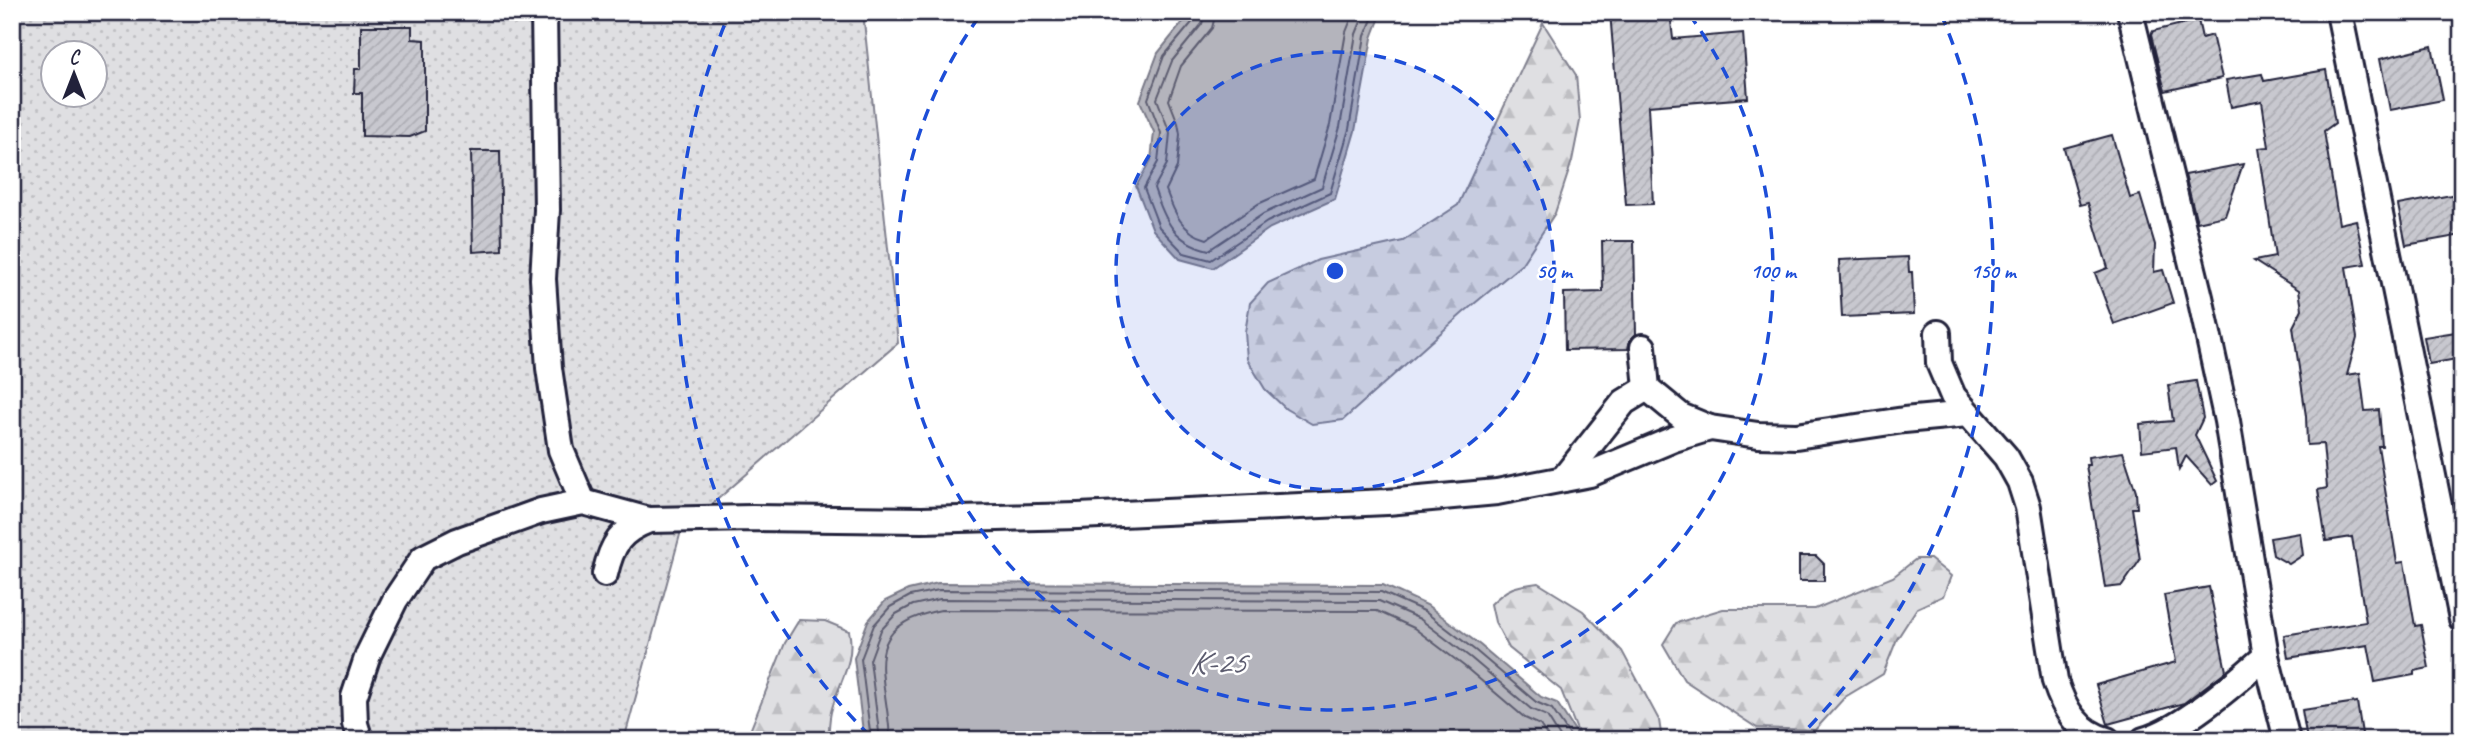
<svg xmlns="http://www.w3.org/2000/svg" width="2474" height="752" viewBox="0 0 2474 752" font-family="Caveat,sans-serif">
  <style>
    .grass { fill: url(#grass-dots); stroke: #80808e; stroke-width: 2; fill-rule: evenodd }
    .forest { fill: url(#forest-firs); stroke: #80808e; stroke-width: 2 }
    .water { fill: #b4b4bc; stroke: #7a7a88; stroke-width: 2 }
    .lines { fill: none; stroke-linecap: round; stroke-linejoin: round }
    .shore { stroke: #5c5c6f; stroke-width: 2 }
    .building { fill: url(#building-hatch); stroke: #22223b; stroke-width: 2 }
    .minor-casing { stroke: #22223b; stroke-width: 30 }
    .minor { stroke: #fff; stroke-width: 24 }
    .ring { fill: none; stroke: #1d4ed8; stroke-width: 3.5; stroke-dasharray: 12 9 }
    .labels { text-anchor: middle; stroke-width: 5; stroke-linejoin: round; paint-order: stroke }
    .water-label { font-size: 32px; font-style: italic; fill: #5c5c6f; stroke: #fff }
    .centre { fill: #1d4ed8; stroke: #fff; stroke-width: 3.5 }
    .ring-label { font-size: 21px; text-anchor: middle; font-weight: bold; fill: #1d4ed8; stroke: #fff; stroke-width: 5; stroke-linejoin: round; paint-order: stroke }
  </style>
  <defs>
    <pattern id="grass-dots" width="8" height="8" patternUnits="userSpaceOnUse" patternTransform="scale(1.75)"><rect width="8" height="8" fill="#dfdfe2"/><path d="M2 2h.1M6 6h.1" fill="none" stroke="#bfbfc3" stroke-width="1.8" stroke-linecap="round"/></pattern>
    <pattern id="forest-firs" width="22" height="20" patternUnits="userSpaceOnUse" patternTransform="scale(1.75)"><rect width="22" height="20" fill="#dfdfe2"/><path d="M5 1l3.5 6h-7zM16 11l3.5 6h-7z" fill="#bfbfc3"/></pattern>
    <pattern id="building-hatch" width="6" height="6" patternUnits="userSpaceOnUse" patternTransform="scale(1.75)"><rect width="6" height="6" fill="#c8c8cf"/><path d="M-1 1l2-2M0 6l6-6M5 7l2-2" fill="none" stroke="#acacb3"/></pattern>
  </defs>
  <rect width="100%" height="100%" fill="#fff"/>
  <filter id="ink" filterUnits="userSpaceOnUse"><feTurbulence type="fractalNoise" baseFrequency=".0143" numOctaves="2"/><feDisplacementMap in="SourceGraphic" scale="14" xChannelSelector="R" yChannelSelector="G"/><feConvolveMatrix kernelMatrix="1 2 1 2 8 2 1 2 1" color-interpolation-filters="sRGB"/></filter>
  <g filter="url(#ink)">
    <path class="grass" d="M12 12H863L898 343 681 531 624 740H12ZM52 52H94V94H52Z"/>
    <g class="forest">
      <polygon points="1543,23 1576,75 1580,121 1572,161 1555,213 1521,265 1463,313 1343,420 1312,424 1286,409 1265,389 1247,359 1245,332 1250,303 1268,283 1318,260 1403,241 1458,205"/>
      <polygon points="1916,559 1930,559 1951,576 1943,596 1917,608 1897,639 1883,674 1845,697 1815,730 1757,728 1684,680 1663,644 1676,623 1723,609 1815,609 1893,577"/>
      <path d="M1538 583 1583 611 1622 651 1659 720 1662 740H1581L1561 690 1509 648 1495 622 1491 604C1508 587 1515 586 1538 583Z"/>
      <path d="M799 620 825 621 849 631C856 662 838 683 831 712 829 720 829 731 828 740H752L750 731 785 643Z"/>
    </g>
    <g class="water">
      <polygon points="1191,12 1382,12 1372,38 1355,131 1335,199 1270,228 1213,268 1180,259 1153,230 1136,186 1151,160 1154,132 1140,101 1158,53"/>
      <polygon points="938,583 1383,585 1427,605 1480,645 1541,697 1557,703 1581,740 864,740 854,658 868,621 885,601 908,590"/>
    </g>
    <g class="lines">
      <g class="shore">
        <polyline points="1196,12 1195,19 1164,56 1148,99 1161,133 1158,162 1144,188 1159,227 1184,253 1211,260 1267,222 1330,193 1349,129 1365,36 1375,12"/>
        <path d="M1205 12 1202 24 1172 61 1157 99 1170 133 1167 164 1154 188C1165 221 1174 242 1209 250L1263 214 1322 187 1340 127 1356 34 1365 12"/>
        <path d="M1216 12 1212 28 1181 66 1169 100 1178 123 1180 134 1177 167 1166 190C1174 212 1182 233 1207 239L1258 204 1314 179 1330 125 1346 32 1354 12"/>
        <polyline points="871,740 861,659 874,625 890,607 910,596 939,590 1381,592 1424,611 1476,651 1536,702 1552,709 1573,740"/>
        <polyline points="880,740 870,660 881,630 896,614 913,605 940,599 1379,601 1420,619 1471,658 1531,709 1547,716 1562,740"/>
        <path d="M890 740C888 678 855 626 941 610L1377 611 1414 628 1464 666 1525 718 1540 725 1550 740"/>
      </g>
    </g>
    <g class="building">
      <polygon points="1610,12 1670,12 1673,39 1743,33 1748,98 1648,106 1653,204 1626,205"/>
      <polygon points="2198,20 2202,38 2212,35 2222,78 2165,91 2151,35 2153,31"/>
      <polygon points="361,26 412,26 412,39 425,40 425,131 410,137 362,136 362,93 354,93 355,69 361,69"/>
      <polygon points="2432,46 2443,100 2390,110 2380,59"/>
      <polygon points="2326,70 2335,123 2324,131 2339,224 2356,220 2365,264 2346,267 2357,338 2347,375 2360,373 2365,411 2379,410 2382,446 2378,446 2397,563 2404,562 2415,626 2421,625 2429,668 2414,671 2414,675 2375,682 2368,645 2288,658 2284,635 2366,622 2352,537 2326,541 2318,490 2327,488 2323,444 2307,445 2306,416 2293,327 2302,309 2299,290 2254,261 2275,257 2259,148 2269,147 2262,101 2231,107 2226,80 2262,74 2264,81"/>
      <polygon points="2112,135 2130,198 2140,195 2155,245 2154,272 2163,270 2173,303 2114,324 2095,273 2108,268 2088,203 2080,205 2064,148"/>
      <polygon points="471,151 500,151 502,250 473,252"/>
      <polygon points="2243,164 2225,216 2197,222 2185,175"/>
      <polygon points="2462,193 2462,235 2406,245 2398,205"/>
      <polygon points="1602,241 1634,241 1636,334 1630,340 1628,349 1565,350 1564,293 1603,292"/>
      <polygon points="1908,257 1909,272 1912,272 1914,314 1842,317 1839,260"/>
      <polygon points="2462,331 2462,358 2429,364 2424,337"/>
      <polygon points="2196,381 2203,418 2195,435 2217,481 2212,485 2186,456 2179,470 2176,447 2142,451 2140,424 2173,421 2168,385"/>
      <polygon points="2123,452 2136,492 2137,508 2132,508 2140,560 2122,586 2105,588 2086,465 2089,465 2088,457"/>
      <polygon points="2300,533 2303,555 2289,564 2273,555 2270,538"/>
      <polygon points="1799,556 1816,556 1824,564 1824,581 1799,581"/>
      <polygon points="2209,587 2226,671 2184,703 2108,724 2096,685 2176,662 2164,595"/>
      <polygon points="2357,702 2363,740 2307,740 2302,710"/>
    </g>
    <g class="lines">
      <defs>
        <g id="minor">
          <polyline points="544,12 547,210 543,279 549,368 561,450 583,502"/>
          <polyline points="2130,12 2200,297 2227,421 2266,656 2287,740"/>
          <polyline points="2339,12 2462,619"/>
          <path d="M1938 333 1939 363 1953 396 2006 457 2020 482 2028 507 2055 681C2064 709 2077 732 2107 740"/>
          <polyline points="1643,347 1647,388 1681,416 1710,428 1758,435 1796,436 1904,420 1968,414"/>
          <polyline points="1563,479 1624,402 1647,388"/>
          <path d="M605 574C612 544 620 531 649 520"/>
          <polyline points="360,740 355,724 354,697 368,655 395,600 423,558 457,541 541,511 583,502 649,520 752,518 922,520 1078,516 1387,502 1497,492 1590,474 1674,439 1710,428"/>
          <path d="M2144 740C2183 729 2235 683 2266 656"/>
        </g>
      </defs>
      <use href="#minor" class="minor-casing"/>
      <use href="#minor" class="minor"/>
    </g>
  </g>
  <circle cx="1335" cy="271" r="219" fill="#1d4ed8" fill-opacity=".12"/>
  <g class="ring">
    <circle cx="1335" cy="271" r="219"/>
    <path d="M1689 14A438 438 0 1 1 981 14"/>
    <path d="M870 736A658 658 0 0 1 729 14M1941 14A658 658 0 0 1 1800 736"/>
  </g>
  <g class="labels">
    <g class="water-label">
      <text x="1217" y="673">К-25</text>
    </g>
  </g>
  <circle cx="1335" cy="271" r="10" class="centre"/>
  <g class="ring-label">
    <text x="1554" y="278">50 m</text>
    <text x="1773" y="278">100 m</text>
    <text x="1993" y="278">150 m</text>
  </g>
  <rect width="2474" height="752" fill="none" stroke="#fff" stroke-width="42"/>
  <rect x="21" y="21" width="2432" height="710" fill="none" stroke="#22223b" stroke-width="2.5" filter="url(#ink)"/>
  <g transform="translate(74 74)"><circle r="33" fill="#ffffff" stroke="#a7a7b1" stroke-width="2"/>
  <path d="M0-5L12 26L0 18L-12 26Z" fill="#22223b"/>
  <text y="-10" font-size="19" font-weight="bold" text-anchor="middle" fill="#22223b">С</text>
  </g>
</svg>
